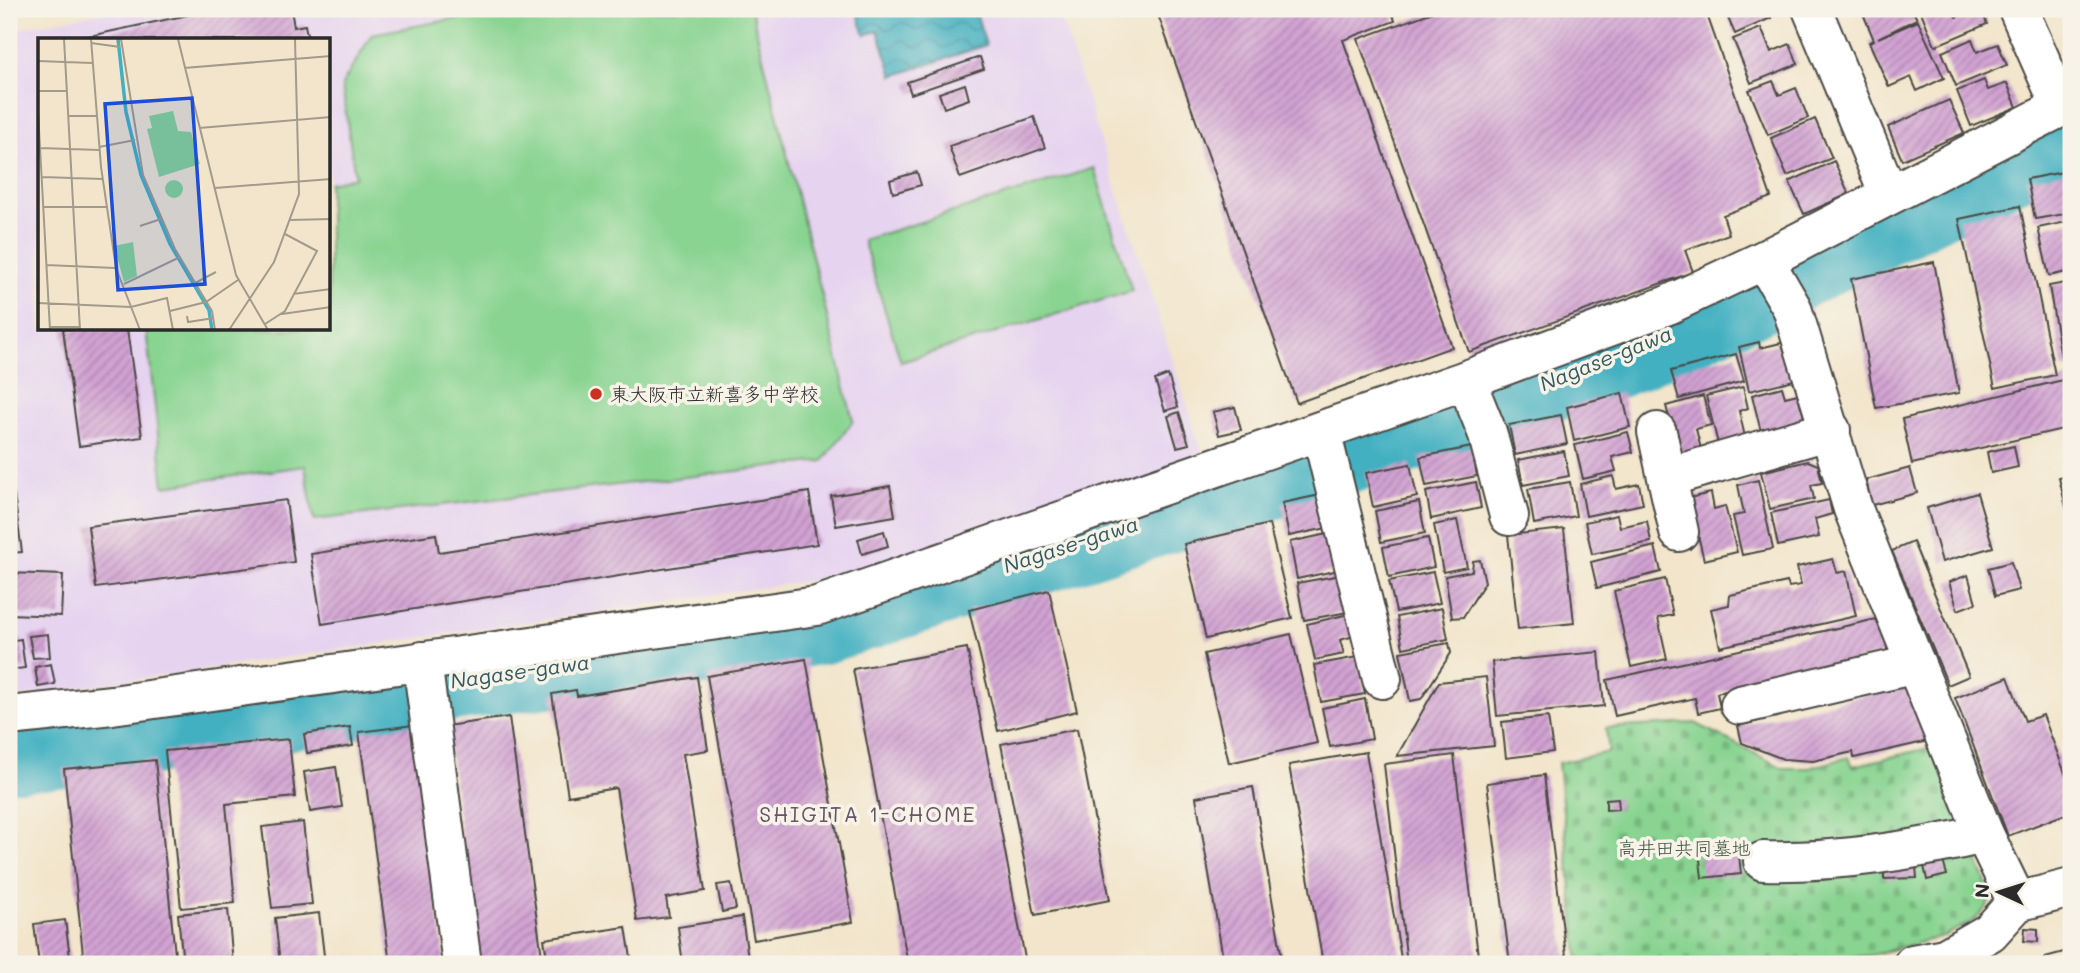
<svg xmlns="http://www.w3.org/2000/svg" width="2080" height="973" viewBox="0 0 2080 973" font-family="Mali,'Klee One',sans-serif">
  <style>
    .built { fill: #e6d3f0; fill-rule: evenodd }
    .cemetery { fill: url(#cemetery-stones); stroke: #5a805e; stroke-width: 2 }
    .pitch { fill: #89d491; stroke: #5a805e; stroke-width: 2 }
    .water { fill: url(#water-waves); stroke: #376e76; stroke-width: 2 }
    .lines { fill: none; stroke-linecap: round; stroke-linejoin: round }
    .river { stroke: #43b0c1; stroke-width: 79 }
    .building { fill: url(#building-hatch) }
    .minor-casing { stroke: #494743; stroke-width: 42 }
    .minor { stroke: #fff; stroke-width: 38 }
    .poi-dot { fill: #c8321e; stroke: #f7f3e8; stroke-width: 2.5 }
    .labels { text-anchor: middle; stroke-width: 7; stroke-linejoin: round; paint-order: stroke }
    .poi-label { font-size: 19px; fill: #2b2b2b; stroke: #f7f3e8; text-anchor: start }
    .park-label { font-size: 19px; fill: #425544; stroke: #f7f3e8 }
    .water-label { font-size: 21px; font-style: italic; fill: #335a60; stroke: #f7f3e8 }
    .neighbourhood-label { font-size: 21px; letter-spacing: 2px; fill: #655566; stroke: #f7f3e8 }
    .inset-river { fill: none; stroke: #43b0c1; stroke-width: 3.5 }
    .inset-road { fill: none; stroke: #a29b8b; stroke-width: 2 }
    .view { fill: #1d4ed8; fill-opacity: 0.15; stroke: #1d4ed8; stroke-width: 3.5 }
    .inset-edge { fill: none; stroke: #2b2b2b; stroke-width: 3.5 }
  </style>
  <defs>
    <pattern id="cemetery-stones" width="16" height="16" patternUnits="userSpaceOnUse" patternTransform="scale(1.75)"><rect width="16" height="16" fill="#89d491"/><path d="M2 7V4a2 2 0 0 1 4 0v3zM10 15v-3a2 2 0 0 1 4 0v3z" fill="#76b67d"/></pattern>
    <pattern id="water-waves" width="16" height="10" patternUnits="userSpaceOnUse" patternTransform="scale(1.75)"><rect width="16" height="10" fill="#43b0c1"/><path d="M0 5q4-4 8 0t8 0" fill="none" stroke="#388f9d"/></pattern>
    <pattern id="building-hatch" width="6" height="6" patternUnits="userSpaceOnUse" patternTransform="scale(1.75)"><rect width="6" height="6" fill="#d2a2d3"/><path d="M-1 1l2-2M0 6l6-6M5 7l2-2" fill="none" stroke="#ab84ab"/></pattern>
  </defs>
  <rect width="100%" height="100%" fill="#f7f3e8"/>
  <filter id="ink" filterUnits="userSpaceOnUse"><feTurbulence type="fractalNoise" baseFrequency=".0143" numOctaves="2"/><feDisplacementMap in="SourceGraphic" scale="14" xChannelSelector="R" yChannelSelector="G"/><feConvolveMatrix kernelMatrix="1 2 1 2 8 2 1 2 1" color-interpolation-filters="sRGB"/></filter>
  <filter id="wash" filterUnits="userSpaceOnUse"><feTurbulence type="fractalNoise" baseFrequency=".00686" numOctaves="4" result="noise"/><feDisplacementMap in="SourceGraphic" scale="28" xChannelSelector="R" yChannelSelector="G"/><feGaussianBlur stdDeviation="1.57" result="paint"/><feColorMatrix in="noise" values="0 0 0 0 0 0 0 0 0 0 0 0 0 0 0 0 0 1.4 0 .05"/><feComposite in="paint" operator="in"/></filter>
  <g filter="url(#wash)">
    <rect width="100%" height="100%" fill="#f2e5cb"/>
    <path class="built" d="M122 9H1058L1205 460 835 577 9 698V30ZM40 40H329V329H40Z"/>
    <polygon class="cemetery" points="1695,723 1783,768 1810,768 1849,757 1853,766 1933,747 1991,896 1987,907 1975,920 1944,936 1872,955 1790,964 1579,964 1558,763 1609,752 1606,728"/>
    <g class="pitch">
      <polygon points="508,9 751,9 853,421 823,461 314,520 305,466 164,486 146,329 329,329 329,183 355,177 342,85 372,34"/>
      <polygon points="1094,168 1132,291 901,362 863,240"/>
    </g>
    <polygon class="water" points="856,9 975,9 986,45 893,76 878,31 865,35"/>
    <g class="lines">
      <polyline class="river" points="9,752 101,745 443,683 706,646 821,625 1310,468 1611,361 1749,299 1795,272 2071,133"/>
    </g>
    <g id="blocks">
      <g class="building">
        <polygon points="216,9 267,9 267,11 291,9 294,27 305,25 308,40 71,40"/>
        <polygon points="1156,9 1391,9 1395,21 1343,40 1452,347 1297,403"/>
        <polygon points="1441,9 1705,9 1771,197 1723,215 1729,234 1685,250 1693,272 1469,352 1358,39"/>
        <polygon points="1724,9 1767,9 1771,18 1735,34"/>
        <polygon points="1868,9 1912,9 1917,19 1878,38 1918,21 1944,78 1917,91 1911,77 1889,87 1869,42 1874,40 1862,11"/>
        <polygon points="1928,9 1952,9 1956,17 1981,9 1987,24 1935,46 1921,12"/>
        <polygon points="1761,28 1771,52 1790,44 1798,64 1751,83 1733,39"/>
        <polygon points="1972,39 1977,52 1998,44 2007,65 1956,86 1942,52"/>
        <polygon points="980,57 984,69 911,94 907,82"/>
        <polygon points="1984,80 1988,90 2007,83 2017,107 1971,126 1957,91"/>
        <polygon points="1773,81 1779,95 1796,88 1808,118 1768,135 1749,90"/>
        <polygon points="965,84 969,99 944,108 939,93"/>
        <polygon points="1949,100 1964,133 1902,160 1888,127"/>
        <polygon points="1034,117 1045,148 960,178 949,146"/>
        <polygon points="1815,119 1832,158 1787,176 1771,138"/>
        <polygon points="1834,161 1849,194 1804,214 1789,182"/>
        <polygon points="2068,171 2071,188 2071,213 2035,219 2027,179"/>
        <polygon points="917,172 921,185 893,193 890,180"/>
        <polygon points="2020,206 2055,375 1995,388 1959,219"/>
        <polygon points="2071,221 2071,271 2049,276 2038,228"/>
        <polygon points="1934,262 1959,393 1876,408 1851,279"/>
        <polygon points="2071,282 2071,367 2063,369 2049,286"/>
        <polygon points="63,329 127,329 142,437 79,446"/>
        <polygon points="1759,342 1760,348 1785,342 1794,380 1749,391 1739,347"/>
        <polygon points="1736,354 1744,381 1679,399 1671,371"/>
        <polygon points="1168,375 1178,407 1165,411 1155,380"/>
        <polygon points="2071,378 2071,427 1912,464 1902,419"/>
        <polygon points="1743,387 1748,408 1739,411 1745,437 1718,444 1706,396"/>
        <polygon points="1782,387 1785,397 1798,394 1806,425 1762,436 1752,395"/>
        <polygon points="1622,393 1630,427 1574,441 1567,407"/>
        <polygon points="1703,396 1711,425 1696,429 1701,449 1679,455 1666,406"/>
        <polygon points="1235,407 1241,430 1219,435 1213,412"/>
        <polygon points="1179,412 1189,444 1177,447 1168,416"/>
        <polygon points="1561,415 1567,444 1515,455 1509,425"/>
        <polygon points="1628,432 1633,452 1612,457 1616,471 1583,479 1575,445"/>
        <polygon points="2014,446 2018,467 1991,473 1987,452"/>
        <polygon points="1472,447 1477,476 1426,486 1420,457"/>
        <polygon points="1564,451 1569,476 1523,485 1518,460"/>
        <polygon points="9,458 22,552 9,553"/>
        <polygon points="1808,461 1818,465 1822,483 1811,485 1814,499 1770,509 1761,472"/>
        <polygon points="1410,464 1417,497 1373,507 1366,473"/>
        <polygon points="1910,468 1917,493 1872,505 1866,480"/>
        <polygon points="2071,475 2071,524 2070,524 2059,478"/>
        <polygon points="1613,476 1616,489 1639,484 1643,504 1586,516 1580,484"/>
        <polygon points="1758,480 1773,549 1742,555 1733,516 1744,514 1738,485"/>
        <polygon points="1476,482 1481,508 1431,519 1426,492"/>
        <polygon points="1570,482 1576,516 1534,524 1528,489"/>
        <polygon points="890,486 895,516 836,526 831,496"/>
        <polygon points="809,492 817,544 322,624 311,554 436,534 439,552"/>
        <polygon points="1711,493 1714,509 1725,506 1737,552 1704,560 1689,498"/>
        <polygon points="1977,493 1993,547 1942,562 1927,508"/>
        <polygon points="1325,494 1332,527 1289,536 1282,503"/>
        <polygon points="286,500 294,562 96,588 88,526"/>
        <polygon points="1829,500 1832,514 1815,519 1819,537 1778,546 1771,513"/>
        <polygon points="1419,502 1425,533 1381,542 1375,511"/>
        <polygon points="1617,515 1620,527 1647,521 1651,542 1592,554 1585,522"/>
        <polygon points="1457,520 1467,567 1443,572 1434,525"/>
        <polygon points="1269,524 1292,618 1206,639 1184,544"/>
        <polygon points="1564,529 1574,623 1518,629 1508,535"/>
        <polygon points="884,531 888,546 862,554 858,539"/>
        <polygon points="1332,533 1339,570 1297,579 1290,542"/>
        <polygon points="1428,538 1434,567 1389,577 1383,547"/>
        <polygon points="1913,542 1969,676 1948,685 1892,551"/>
        <polygon points="1655,546 1661,572 1597,588 1591,562"/>
        <polygon points="1833,559 1837,573 1846,571 1856,616 1720,647 1711,609 1729,605 1730,595 1787,582 1789,587 1801,585 1797,567"/>
        <polygon points="1480,560 1485,582 1463,617 1452,618 1445,576 1472,571 1473,561"/>
        <polygon points="2011,562 2019,590 1995,596 1988,568"/>
        <polygon points="1433,572 1440,603 1396,612 1389,581"/>
        <polygon points="9,573 63,575 61,616 9,614"/>
        <polygon points="1341,575 1348,612 1304,620 1297,583"/>
        <polygon points="1968,575 1976,603 1958,610 1949,582"/>
        <polygon points="1665,579 1673,615 1658,618 1667,659 1631,667 1614,591"/>
        <polygon points="1049,590 1077,711 998,731 969,610"/>
        <polygon points="1442,608 1448,639 1403,648 1397,617"/>
        <polygon points="1349,614 1354,636 1340,640 1344,654 1315,660 1307,624"/>
        <polygon points="1881,618 1888,653 1717,693 1720,708 1698,713 1695,698 1615,716 1607,680"/>
        <polygon points="48,634 50,657 33,658 29,636"/>
        <polygon points="1291,634 1317,743 1229,763 1204,654"/>
        <polygon points="21,639 25,668 9,670 9,641"/>
        <polygon points="1449,643 1451,653 1421,699 1410,701 1400,652"/>
        <polygon points="967,648 1026,964 908,964 853,669"/>
        <polygon points="1599,652 1604,706 1497,716 1492,662"/>
        <polygon points="1358,657 1365,694 1321,702 1314,665"/>
        <polygon points="806,659 853,922 754,940 707,676"/>
        <polygon points="51,664 55,684 38,687 35,667"/>
        <polygon points="697,677 708,750 683,754 705,891 666,898 669,917 637,921 616,788 568,796 552,694 576,690 577,696"/>
        <polygon points="1486,677 1494,746 1397,756 1439,682"/>
        <polygon points="2008,677 2025,721 2043,715 2071,789 2071,812 2008,836 1955,698"/>
        <polygon points="1914,683 1928,741 1854,758 1853,752 1813,761 1783,759 1742,743 1738,726"/>
        <polygon points="1365,699 1372,739 1330,747 1322,708"/>
        <polygon points="509,717 543,964 479,964 446,726"/>
        <polygon points="1548,717 1553,752 1506,758 1502,722"/>
        <polygon points="413,725 445,964 390,964 359,732"/>
        <polygon points="350,727 353,746 307,753 304,734"/>
        <polygon points="1077,729 1110,900 1035,915 1001,744"/>
        <polygon points="289,739 295,797 226,804 235,903 181,908 165,751"/>
        <polygon points="1366,752 1402,964 1323,964 1289,765"/>
        <polygon points="1454,755 1479,964 1407,964 1384,764"/>
        <polygon points="155,760 176,964 84,964 64,769"/>
        <polygon points="336,767 342,807 310,812 304,772"/>
        <polygon points="1544,775 1567,964 1510,964 1487,783"/>
        <polygon points="1253,787 1283,964 1224,964 1196,797"/>
        <polygon points="1618,798 1619,809 1606,810 1606,799"/>
        <polygon points="303,822 312,904 272,908 262,827"/>
        <polygon points="1738,846 1741,874 1702,878 1699,851"/>
        <polygon points="1943,861 1947,875 1927,880 1924,866"/>
        <polygon points="1916,866 1917,878 1884,879 1884,867"/>
        <polygon points="731,883 736,909 722,912 717,885"/>
        <polygon points="228,909 233,964 183,964 178,914"/>
        <polygon points="319,913 325,964 280,964 275,918"/>
        <polygon points="742,917 749,964 683,964 678,927"/>
        <polygon points="65,920 71,964 39,964 34,924"/>
        <polygon points="626,927 632,964 548,964 544,939"/>
        <polygon points="2025,928 2038,929 2038,942 2024,941"/>
        <polygon points="2071,950 2071,964 2044,964 2045,957"/>
      </g>
    </g>
  </g>
  <g filter="url(#ink)">
    <use href="#blocks" fill-opacity="0" stroke="#494743" stroke-width="2"/>
    <g class="lines">
      <defs>
        <g id="minor">
          <polyline points="1812,9 1889,195"/>
          <polyline points="2018,9 2061,107"/>
          <polyline points="1764,260 1792,308 1853,509 1984,834 2017,902"/>
          <polyline points="1466,380 1487,432 1509,516"/>
          <polyline points="1321,431 1382,679"/>
          <polyline points="1657,432 1679,532"/>
          <polyline points="1668,477 1831,430"/>
          <polyline points="422,661 462,964"/>
          <polyline points="1740,705 1916,664"/>
          <polyline points="9,716 112,705 817,606 1466,380 1668,305 1764,260 2071,102"/>
          <path d="M1763 861C1838 863 1912 851 1984 834"/>
          <polyline points="1913,964 1945,958 1990,932 2017,902 2071,888"/>
        </g>
      </defs>
      <use href="#minor" class="minor-casing"/>
      <use href="#minor" class="minor"/>
    </g>
  </g>
  <circle class="poi-dot" cx="596" cy="394" r="7"/>
  <g class="labels">
    <g class="poi-label">
      <text x="610" y="401">東大阪市立新喜多中学校</text>
    </g>
    <g class="park-label">
      <text x="1684" y="855">高井田共同墓地</text>
    </g>
    <g class="water-label">
      <text transform="translate(1606 359) rotate(-22)" y="7">Nagase-gawa</text>
      <text transform="translate(1071 545) rotate(-18)" y="7">Nagase-gawa</text>
      <text transform="translate(520 672) rotate(-8)" y="7">Nagase-gawa</text>
    </g>
    <g class="neighbourhood-label">
      <text x="868" y="822">SHIGITA 1-CHOME</text>
    </g>
  </g>
  <g transform="translate(38 38)">
    <rect width="292" height="292" fill="#f2e5cb"/>
    <path d="M95 204 99 238 86 244 76 208Z" fill="#89d491"/>
    <path d="M135 73 140 93 153 94 162 126 121 139 109 91 114 90 111 78ZM127 151a9 9 0 1 1 18 0a9 9 0 1 1-18 0Z" fill="#89d491"/>
    <path class="inset-river" d="M80 1 88 74 103 137 132 206 171 272 174 292"/>
    <path class="inset-road" d="M26 1 42 292M53 1 63 129 78 230 102 292M83 1 105 137 137 211 174 273 177 292M140 1 198 237 230 292M53 5 82 9M0 23 54 25M146 30 293 18M0 53H29M0 73 12 292M31 78H59M161 90 293 79M61 109 97 102M2 110 61 112M4 139 65 141M177 150 293 141M5 169H70M252 182 293 181M102 188 123 181M8 227 77 230M157 245 178 234M86 246 142 219M255 256 293 251M0 265 93 269 129 260 135 292M132 273 168 264 200 242M244 276 293 269M149 278 150 284 176 280M227 286 247 273 279 213 247 196M12 289H42M191 292 236 224 261 156 257 1"/>
    <path class="view" d="M154 60 167 246 80 252 67 66Z"/>
    <rect width="292" height="292" class="inset-edge"/>
  </g>
  <rect width="2080" height="973" fill="none" stroke="#f7f3e8" stroke-width="35"/>
  <g transform="translate(1999 892) rotate(274)" stroke="#f7f3e8" stroke-width="5" paint-order="stroke">
  <path d="M0-5L12 26L0 18L-12 26Z" fill="#2b2b2b"/>
  <text y="-10" font-size="19" font-weight="bold" text-anchor="middle" fill="#2b2b2b">N</text>
  </g>
</svg>
